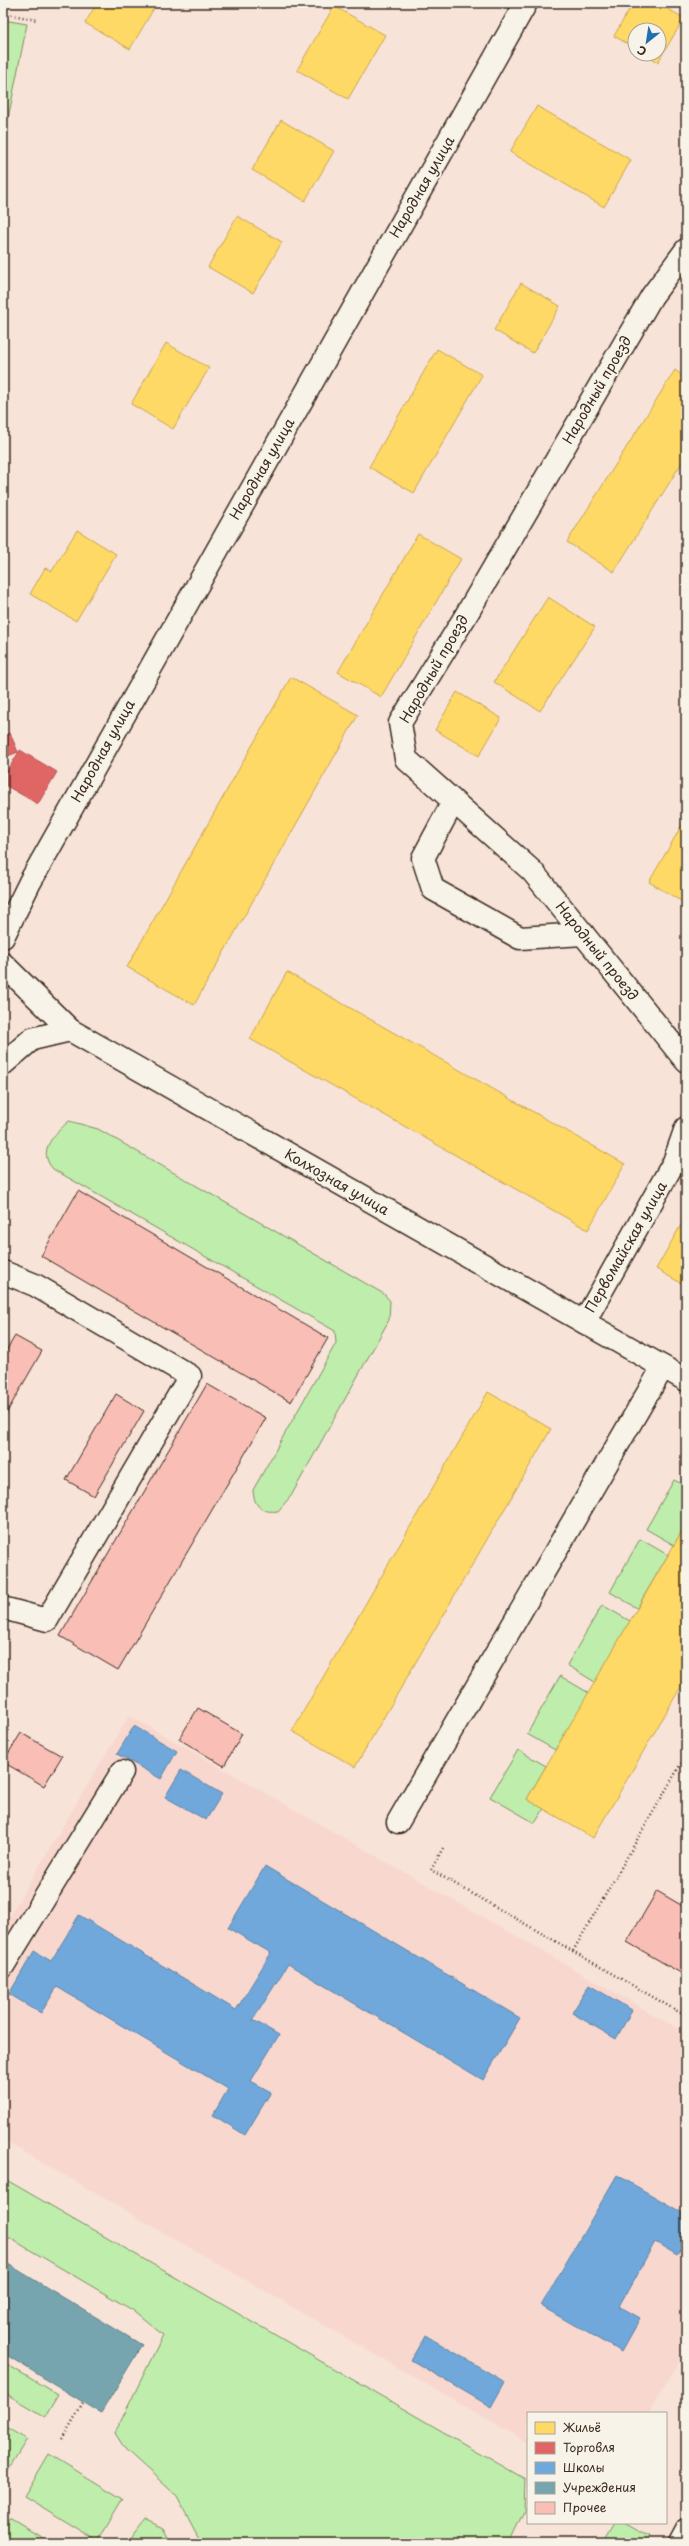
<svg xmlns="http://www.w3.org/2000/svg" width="689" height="2546" viewBox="0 0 689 2546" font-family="'Playpen Sans',sans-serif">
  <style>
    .built { fill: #f8d8ce }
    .green { fill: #bfedab; stroke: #7d8c64 }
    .homes { fill: #ffd966; stroke: #c4a450 }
    .shops { fill: #e06666; stroke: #ae5450 }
    .schools { fill: #6fa8dc; stroke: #5f82a3 }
    .public { fill: #76a5af; stroke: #648084 }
    .building { fill: #f9beb5; stroke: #3b2a1e }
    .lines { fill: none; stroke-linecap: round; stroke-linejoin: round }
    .minor-casing { stroke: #3b2a1e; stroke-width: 25 }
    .path { stroke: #3b2a1e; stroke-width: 2.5; stroke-dasharray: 1 3; stroke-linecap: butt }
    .minor { stroke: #f7f3e8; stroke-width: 22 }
    .labels { text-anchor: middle; stroke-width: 4; stroke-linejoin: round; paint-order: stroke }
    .street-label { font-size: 14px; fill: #3b2a1e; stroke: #f7f3e8 }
  </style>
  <rect width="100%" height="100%" fill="#f8e3d9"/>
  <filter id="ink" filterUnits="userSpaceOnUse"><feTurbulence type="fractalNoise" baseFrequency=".025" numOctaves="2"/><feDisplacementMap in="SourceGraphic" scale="8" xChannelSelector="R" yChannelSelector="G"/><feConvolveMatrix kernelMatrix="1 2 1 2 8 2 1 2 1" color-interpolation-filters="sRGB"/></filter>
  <g filter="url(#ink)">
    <polygon class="built" points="129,1715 686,2033 686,2349 649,2413 528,2413 528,2443 3,2140 3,1927"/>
    <g class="green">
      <polygon points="3,20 27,24 6,129 3,129"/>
      <path d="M69 1121 98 1129 384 1294 390 1301 389 1320 291 1496 278 1511C262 1513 254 1507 253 1490L336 1343 335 1331 53 1169C36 1150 55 1134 69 1121Z"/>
      <polygon points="674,1480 686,1486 686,1524 674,1545 646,1529"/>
      <polygon points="640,1539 668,1555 637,1608 610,1592"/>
      <polygon points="602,1605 630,1621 595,1682 567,1665"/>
      <polygon points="560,1676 589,1693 555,1750 527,1734"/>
      <polygon points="518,1750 546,1766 527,1799 544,1809 535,1823 490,1797"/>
      <polygon points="3,2178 525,2479 524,2511 509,2543 202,2543 177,2496 125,2449 115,2433 163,2335 134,2311 3,2234"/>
      <polygon points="3,2362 58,2395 45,2417 3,2392"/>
      <polygon points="3,2425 27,2439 3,2478"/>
      <polygon points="49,2454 123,2499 98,2541 24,2496"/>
      <polygon points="10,2519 11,2519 51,2543 3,2543 3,2531"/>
      <polygon points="145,2519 164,2528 172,2543 127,2543"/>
      <polygon points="615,2523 626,2523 649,2536 645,2543 603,2543"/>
    </g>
    <g class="homes">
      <polygon points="97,3 157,3 130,49 85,23"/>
      <polygon points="633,3 657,3 684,18 658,62 645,54 659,54 659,30 635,30 635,48 614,36"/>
      <polygon points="334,6 385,35 348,99 297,70"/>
      <polygon points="537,106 631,160 604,207 510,152"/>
      <polygon points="281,120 334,151 305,201 252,170"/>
      <polygon points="237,216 282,242 253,293 208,267"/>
      <polygon points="521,283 560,306 533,353 494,330"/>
      <polygon points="166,343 209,368 173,429 131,404"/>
      <polygon points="437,349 482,375 414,493 369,467"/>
      <polygon points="675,370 686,378 686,456 614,572 567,542"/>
      <polygon points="77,530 116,554 76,621 30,594 45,568 52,571"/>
      <polygon points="418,534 461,559 381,697 338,672"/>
      <polygon points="548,597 595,627 540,711 494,682"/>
      <polygon points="291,677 358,715 194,1005 127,967"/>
      <polygon points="457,692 501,718 479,756 435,730"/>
      <polygon points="686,818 686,904 649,882"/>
      <polygon points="287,972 625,1164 588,1230 250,1039"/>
      <polygon points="686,1216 686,1286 656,1269"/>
      <polygon points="488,1392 551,1429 355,1767 292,1731"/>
      <polygon points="686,1524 686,1678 593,1838 527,1799"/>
    </g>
    <g class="shops">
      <polygon points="10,733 18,752 3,758 3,736"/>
      <polygon points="20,750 57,772 38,804 3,784 3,778"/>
    </g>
    <g class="schools">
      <polygon points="134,1726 177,1751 161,1779 117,1754"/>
      <polygon points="181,1770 222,1794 206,1820 165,1797"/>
      <polygon points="265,1866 520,2018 483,2080 288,1964 253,2020 279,2035 251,2081 271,2092 245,2135 213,2115 228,2089 57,1987 41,2013 9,1994 34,1951 51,1961 79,1915 236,2010 271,1953 228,1928"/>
      <polygon points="589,1985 632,2010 616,2039 572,2013"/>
      <polygon points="617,2175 686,2215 686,2239 677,2255 655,2242 619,2306 640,2318 621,2352 541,2306"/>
      <polygon points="425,2335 505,2382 491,2407 411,2360"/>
    </g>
    <polygon class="public" points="3,2261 142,2345 101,2413 3,2353"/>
    <g class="building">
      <polygon points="78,1191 328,1338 291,1402 41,1256"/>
      <polygon points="15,1336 42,1351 3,1419 3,1356"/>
      <polygon points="207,1384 266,1418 118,1670 60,1636"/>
      <polygon points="116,1394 144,1411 94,1496 66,1480"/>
      <polygon points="198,1708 242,1734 224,1766 179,1739"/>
      <polygon points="21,1733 62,1756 44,1786 3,1762"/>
      <polygon points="657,1891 686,1908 686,1976 627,1942"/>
    </g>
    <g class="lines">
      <defs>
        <g id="minor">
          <polyline points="686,250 652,296 465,617 400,723 406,759 532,871 686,1061"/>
          <polyline points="453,802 423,858 433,889 520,938 583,934"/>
          <polyline points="3,937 30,882 526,3"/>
          <polyline points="3,964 70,1030 686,1380"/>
          <polyline points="3,1064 32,1039 70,1030"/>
          <polyline points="3,1272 35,1285 190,1376 47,1620 3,1608"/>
          <polyline points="584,1322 674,1162 686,1128"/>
          <polyline points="398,1822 663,1367"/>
          <polyline points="3,1966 122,1772"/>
          <polyline points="679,2543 686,2530"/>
        </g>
      </defs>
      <use href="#minor" class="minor-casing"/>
      <g class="path">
        <polyline points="3,13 37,20"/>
        <polyline points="443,1848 431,1870 686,2016"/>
        <polyline points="573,1951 686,1755"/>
        <polyline points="62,2439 84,2402"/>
      </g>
      <use href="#minor" class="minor"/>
    </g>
  </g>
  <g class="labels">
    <g class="street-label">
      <text transform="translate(422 187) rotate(-60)" y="5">Народная улица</text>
      <text transform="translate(597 390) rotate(-60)" y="5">Народный проезд</text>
      <text transform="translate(262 469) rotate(-60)" y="5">Народная улица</text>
      <text transform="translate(434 669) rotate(-60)" y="5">Народный проезд</text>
      <text transform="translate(103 751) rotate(-61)" y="5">Народная улица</text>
      <text transform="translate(597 951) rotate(51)" y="5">Народный проезд</text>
      <text transform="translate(337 1182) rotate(30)" y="5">Колхозная улица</text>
      <text transform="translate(626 1247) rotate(-60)" y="5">Первомайская улица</text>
    </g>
  </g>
  <rect width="689" height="2546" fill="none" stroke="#f7f3e8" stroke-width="16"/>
  <rect x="8" y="8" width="673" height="2530" fill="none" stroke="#3b2a1e" stroke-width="1.5" filter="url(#ink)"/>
  <rect x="527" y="2412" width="140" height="112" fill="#f7f3e8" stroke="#aca397"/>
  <rect x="535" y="2422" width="20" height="12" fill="#ffd966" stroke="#aca397"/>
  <text x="563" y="2432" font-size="12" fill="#3b2a1e">Жильё</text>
  <rect x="535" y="2442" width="20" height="12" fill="#e06666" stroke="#aca397"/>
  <text x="563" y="2452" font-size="12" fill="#3b2a1e">Торговля</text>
  <rect x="535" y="2462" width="20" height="12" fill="#6fa8dc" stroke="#aca397"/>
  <text x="563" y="2472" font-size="12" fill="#3b2a1e">Школы</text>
  <rect x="535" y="2482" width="20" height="12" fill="#76a5af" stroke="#aca397"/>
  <text x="563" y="2492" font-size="12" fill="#3b2a1e">Учреждения</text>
  <rect x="535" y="2502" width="20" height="12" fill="#f9beb5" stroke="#aca397"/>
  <text x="563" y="2512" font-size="12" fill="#3b2a1e">Прочее</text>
  <g transform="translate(647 42) rotate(210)"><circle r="19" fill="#f7f3e8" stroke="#aca397"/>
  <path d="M0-3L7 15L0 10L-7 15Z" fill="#1f6fb2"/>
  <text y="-6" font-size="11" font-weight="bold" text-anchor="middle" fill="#3b2a1e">С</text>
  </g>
</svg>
